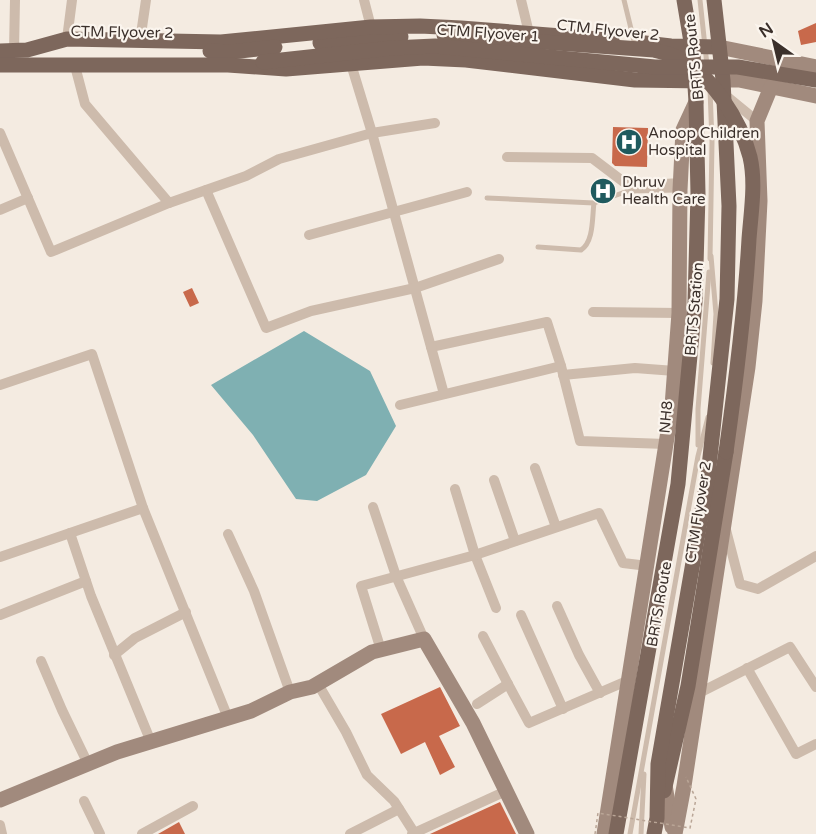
<svg xmlns="http://www.w3.org/2000/svg" width="816" height="834" viewBox="0 0 816 834" font-family="'Varela Round',sans-serif">
  <style>
    .water { fill: #7fb0b2 }
    .building { fill: #c8694b }
    .lines { fill: none; stroke-linecap: round; stroke-linejoin: round }
    .lane { stroke: #cdbbac; stroke-width: 5 }
    .street { stroke: #cdbbac; stroke-width: 10 }
    .secondary { stroke: #a18a7d; stroke-width: 15 }
    .primary { stroke: #7d675c; stroke-width: 15 }
    .path-bridge { stroke: #b9a596; stroke-width: 1.5; stroke-dasharray: 3 3; stroke-linecap: butt }
    .primary-bridge { stroke: #7d675c; stroke-width: 15 }
    .labels { text-anchor: middle; stroke-width: 4.5; stroke-linejoin: round; paint-order: stroke }
    .street-label { font-size: 15px; fill: #3b302b; stroke: #fbf5ee }
    .poi-label { font-size: 15px; fill: #3b302b; stroke: #fbf5ee; text-anchor: start }
  </style>
  <rect width="100%" height="100%" fill="#f4ebe1"/>
  <polygon class="water" points="304,331 370,371 396,426 366,475 317,501 296,499 253,435 211,385"/>
  <g class="building">
    <polygon points="816,23 816,42 801,45 798,31"/>
    <polygon points="613,127 648,128 647,167 615,166 612,163"/>
    <polygon points="595,185 608,185 608,193 595,197"/>
    <polygon points="192,288 199,303 190,307 183,292"/>
    <polygon points="440,687 460,726 439,736 455,767 440,775 425,742 401,754 381,714"/>
    <polygon points="500,802 516,834 430,834"/>
    <polygon points="179,822 185,834 158,834"/>
  </g>
  <g class="lines">
    <g class="lane">
      <polyline points="624,0 634,41"/>
      <polyline points="700,0 707,65"/>
      <polyline points="710,89 712,142 710,259"/>
      <polyline points="487,198 594,203 628,191 678,190"/>
      <path d="M538 247 581 250C594 242 592 217 594 203"/>
      <polyline points="711,256 716,314 713,363"/>
      <polyline points="698,445 698,409 709,272"/>
      <polyline points="630,834 698,456 708,417"/>
      <polyline points="641,834 644,774"/>
    </g>
    <g class="street">
      <polyline points="364,0 371,27"/>
      <polyline points="521,0 529,33"/>
      <polyline points="67,39 72,0"/>
      <polyline points="140,41 146,0"/>
      <polyline points="14,51 15,0"/>
      <polyline points="351,64 372,133 431,347 547,322 561,366"/>
      <polyline points="75,66 85,104 169,203 246,176 279,159 372,133 435,123"/>
      <polyline points="724,94 757,121"/>
      <polyline points="0,133 51,252 169,203"/>
      <polyline points="507,157 592,158 629,186 681,183"/>
      <polyline points="206,190 266,328 311,311 415,288 499,259"/>
      <polyline points="0,210 28,198"/>
      <polyline points="309,235 467,192"/>
      <polyline points="593,312 679,313"/>
      <polyline points="431,347 444,394"/>
      <polyline points="563,375 635,368 675,371"/>
      <polyline points="0,385 92,354 143,508"/>
      <polyline points="400,405 561,366 580,441 666,444"/>
      <polyline points="535,468 556,527"/>
      <polyline points="494,480 515,541"/>
      <polyline points="455,489 475,555 496,608"/>
      <polyline points="373,507 396,576 424,639"/>
      <polyline points="726,530 740,584 758,589 816,556"/>
      <polyline points="70,533 91,596 151,742"/>
      <polyline points="228,534 254,591 290,692"/>
      <polyline points="0,557 143,508 228,718"/>
      <polyline points="557,606 579,655 600,693"/>
      <polyline points="0,615 86,581"/>
      <polyline points="521,615 563,709"/>
      <polyline points="483,636 508,684"/>
      <polyline points="381,650 361,586 475,555 599,513 623,563 648,566"/>
      <polyline points="114,655 135,638 186,612"/>
      <polyline points="41,661 62,710 88,764"/>
      <polyline points="747,668 796,754 816,744"/>
      <polyline points="318,684 346,732 367,775 394,801 415,834"/>
      <polyline points="699,693 790,647 816,687"/>
      <polyline points="477,704 508,684 529,723 629,680"/>
      <polyline points="84,801 100,834"/>
      <polyline points="0,825 2,834"/>
      <polyline points="142,834 193,806"/>
      <polyline points="350,834 399,809"/>
      <polyline points="412,834 506,791"/>
    </g>
    <g class="secondary">
      <polyline points="719,47 816,67"/>
      <polyline points="723,80 739,80 816,96"/>
      <polyline points="665,785 672,827"/>
      <polyline points="0,800 117,752 251,711 290,692 312,687 372,652 424,639 473,723 527,834"/>
      <polyline points="604,834 672,406 679,313 680,190 683,130 696,102"/>
      <polyline points="675,834 684,786 748,367 755,301 760,201 757,121 771,87"/>
    </g>
    <g class="primary">
      <polyline points="320,43 401,37"/>
      <polyline points="645,43 671,46 719,47"/>
      <polyline points="0,51 27,50 67,39 221,42 371,27 420,26 461,28 612,40"/>
      <polyline points="210,51 231,52 275,47"/>
      <polyline points="0,65 228,65 286,69 423,58 466,60 635,80 705,81"/>
      <polyline points="664,791 688,686 726,452"/>
      <polyline points="616,834 678,484 695,302 698,194 696,102 693,54 684,0"/>
      <polyline points="654,834 657,818 658,764 708,476 727,299 729,206 723,80 714,0"/>
    </g>
    <polyline class="path-bridge" points="595,834 598,813 690,828 696,799 686,777"/>
    <g class="primary-bridge">
      <path d="M444 35 654 50C661 52 669 54 676 57 710 72 741 121 750 157 756 183 751 212 749 239 745 310 736 381 726 452"/>
      <polyline points="263,62 392,48 435,46 655,67 738,67 816,80"/>
    </g>
  </g>
  <defs>
    <symbol id="hospital-disc" viewBox="-11 -11 22 22"><circle r="9.5" fill="#1f5a5e" stroke="#fbf5ee"/><path d="M-5-5h3v3.5h4V-5h3V5h-3V1.5h-4V5h-3Z" fill="#fff"/></symbol>
  </defs>
  <g fill-rule="evenodd">
    <use href="#hospital-disc" x="614" y="127" width="30" height="30"/>
    <use href="#hospital-disc" x="588" y="176" width="30" height="30"/>
  </g>
  <g class="labels">
    <g class="street-label">
      <text transform="translate(608 30) rotate(6)" y="5">CTM Flyover 2</text>
      <text transform="translate(122 32) rotate(1)" y="5">CTM Flyover 2</text>
      <text transform="translate(488 33) rotate(4)" y="5">CTM Flyover 1</text>
      <text transform="translate(694 57) rotate(-96)" y="5">BRTS Route</text>
      <text transform="translate(694 309) rotate(-85)" y="5">BRTS Station</text>
      <text transform="translate(666 417) rotate(-85)" y="5">NH8</text>
      <text transform="translate(698 512) rotate(-81)" y="5">CTM Flyover 2</text>
      <text transform="translate(659 604) rotate(-80)" y="5">BRTS Route</text>
    </g>
    <g class="poi-label">
      <text x="648" y="138">Anoop Children<tspan x="648" dy="17">Hospital</tspan></text>
      <text x="622" y="187">Dhruv<tspan x="622" dy="17">Health Care</tspan></text>
    </g>
  </g>
  <g transform="translate(774 42) rotate(326)" stroke="#fbf5ee" stroke-width="4.5" paint-order="stroke">
  <path d="M0-4.5L10 22L0 15L-10 22Z" fill="#3b302b"/>
  <text y="-9" font-size="16" font-weight="bold" text-anchor="middle" fill="#3b302b">N</text>
  </g>
</svg>
